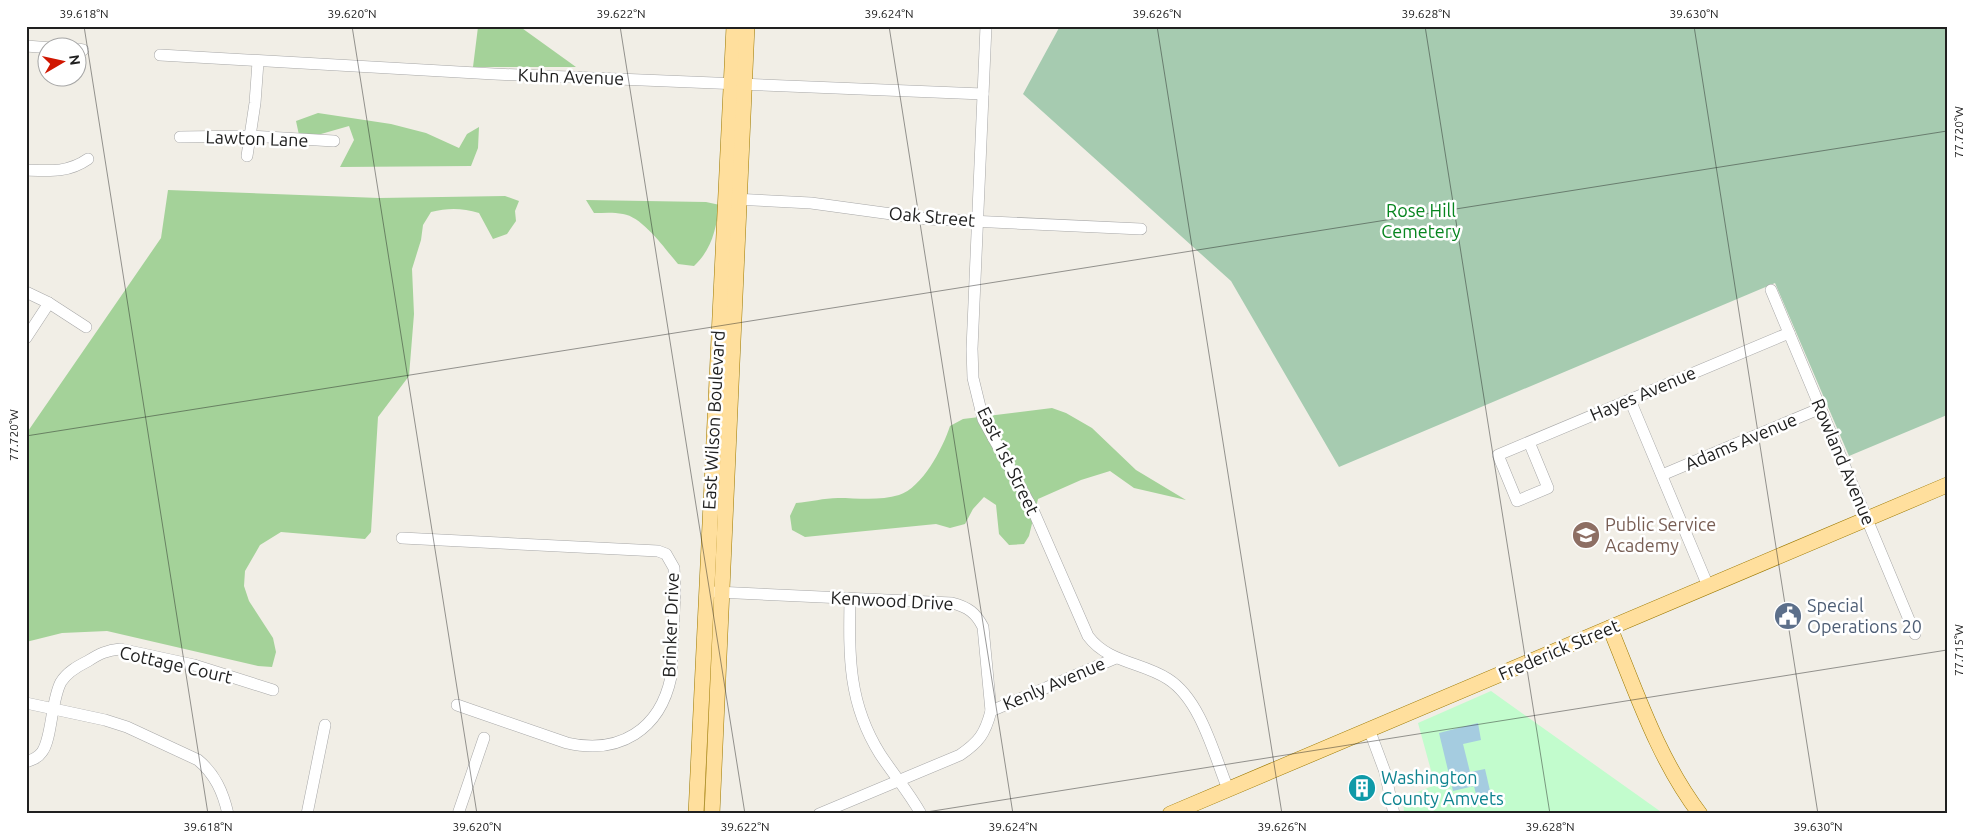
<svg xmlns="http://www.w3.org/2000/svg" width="1973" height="840" viewBox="0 0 1973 840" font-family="Ubuntu,sans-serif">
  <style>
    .forest { fill: #a4d299 }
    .cemetery { fill: #a6cbb0 }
    .park { fill: #c2fccd }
    .water { fill: #a5cce0 }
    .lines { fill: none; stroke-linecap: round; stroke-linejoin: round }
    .minor-casing { stroke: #a7a7a7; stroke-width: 12 }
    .major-casing { stroke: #9c7900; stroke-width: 16 }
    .minor { stroke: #fff; stroke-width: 11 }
    .major { stroke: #ffdf9d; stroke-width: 15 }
    .ticks { fill: none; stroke: #202020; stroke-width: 1; stroke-opacity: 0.45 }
    .labels { text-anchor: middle; stroke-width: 5; stroke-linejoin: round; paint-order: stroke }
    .street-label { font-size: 18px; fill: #202020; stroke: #fff }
    .park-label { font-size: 18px; fill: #07851f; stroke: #fff }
    .education-label { font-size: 18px; fill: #785e54; stroke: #fff; text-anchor: start }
    .service-label { font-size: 18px; fill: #4e5e75; stroke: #fff; text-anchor: start }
    .culture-label { font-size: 18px; fill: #0d838f; stroke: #fff; text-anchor: start }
    .neatline { fill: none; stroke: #202020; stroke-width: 2 }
    .ticks-label { font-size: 12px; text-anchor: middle; fill: #202020 }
  </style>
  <rect width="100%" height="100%" fill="#f1eee6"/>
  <g class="forest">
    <polygon points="476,26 519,26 576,67 473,67 478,27"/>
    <polygon points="318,113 391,124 426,133 459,148 467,134 479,127 478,148 471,166 340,167 354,140 349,126 314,136 299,135 296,121"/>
    <path d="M168 190 379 198 505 196 519 201 515 211 516 221 507 234 493 239 479 213C462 208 448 208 431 212L423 225 421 240 412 269 414 314 409 376 378 417 371 532 365 539 281 532 260 545 245 571 244 586 249 601 273 638 276 652 272 667 258 666 107 631 62 633 26 642V434L161 238Z"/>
    <path d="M586 200 706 202 720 205C715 230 713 248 694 266L678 264C665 249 643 217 623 214 613 212 604 213 594 213Z"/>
    <path d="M1052 408 1066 413 1092 428 1136 470 1186 500 1134 488 1110 471 1081 480 1038 499 1029 536 1024 544 1009 545 999 534 996 505 984 497 973 509 965 524 950 528 936 524 805 537 792 530 790 516 796 503C810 502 824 498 838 498 857 498 880 501 899 495 922 488 943 448 950 426L963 419Z"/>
  </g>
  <polygon class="cemetery" points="1060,26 1947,26 1947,415 1849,456 1775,283 1339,467 1231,281 1023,94"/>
  <polygon class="park" points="1491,691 1664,814 1404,814 1403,798 1435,785 1418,723"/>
  <polygon class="water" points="1478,723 1481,740 1463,744 1470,772 1485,769 1491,795 1477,798 1474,786 1453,791 1439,733"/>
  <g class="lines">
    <defs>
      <g id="minor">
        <path d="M986 26 972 349 973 378 983 419 1033 510 1088 636C1108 663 1142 662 1168 679 1201 700 1214 755 1228 789"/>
        <polyline points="26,46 52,48"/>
        <polyline points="78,49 83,50"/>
        <polyline points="160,55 494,74 983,94"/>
        <polyline points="180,137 250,136 334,141"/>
        <polyline points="247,156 255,103 258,62"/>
        <path d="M26 170C49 171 68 173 88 159"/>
        <polyline points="733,199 811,203 928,219 1141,229"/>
        <polyline points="1771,290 1915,634"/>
        <polyline points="26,292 49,303 86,327"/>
        <polyline points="26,338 49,303"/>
        <polyline points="1630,400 1708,586"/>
        <path d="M1529 442 1548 488 1517 501 1498 455C1595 414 1692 374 1789 333"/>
        <polyline points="1662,475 1821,408"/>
        <path d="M402 538 658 551 666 554 674 568 675 591 671 677C660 730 619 755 567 743L457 705"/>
        <path d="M716 592 952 603C968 607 976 613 983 627L991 711"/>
        <path d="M850 599C849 656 848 703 880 754 893 774 909 792 921 814"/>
        <path d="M26 703 105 720 127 727 198 760C215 774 223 792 228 814"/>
        <polyline points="1369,729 1385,772 1394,814"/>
        <path d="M26 762C32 760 38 758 42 752 52 739 51 700 61 682 67 672 78 666 88 661 99 654 107 650 120 649L194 665 273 690"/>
        <polyline points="307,814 325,725"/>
        <polyline points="458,814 484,738"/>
        <path d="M819 814 960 755C979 742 985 734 991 711L1116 658"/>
      </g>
      <g id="major">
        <path d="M1610 628C1636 691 1658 759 1700 814"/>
        <polyline points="696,814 734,26"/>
        <polyline points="712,814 747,26"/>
        <polyline points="1170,814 1947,485"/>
      </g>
    </defs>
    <use href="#minor" class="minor-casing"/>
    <use href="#major" class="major-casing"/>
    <use href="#minor" class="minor"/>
    <use href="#major" class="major"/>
  </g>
  <path class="ticks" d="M84 26 208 814M352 26 477 814M620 26 745 814M889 26 1013 814M1157 26 1282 814M1425 26 1550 814M1694 26 1818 814M26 436 1947 131M914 814 1947 650"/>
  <defs>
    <symbol id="school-disc" viewBox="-11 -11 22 22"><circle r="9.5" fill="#8d6e63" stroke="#fff"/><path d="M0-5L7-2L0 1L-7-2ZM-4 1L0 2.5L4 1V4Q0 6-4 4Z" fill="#fff"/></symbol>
    <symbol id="civic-disc" viewBox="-11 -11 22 22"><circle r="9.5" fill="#5c6f8a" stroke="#fff"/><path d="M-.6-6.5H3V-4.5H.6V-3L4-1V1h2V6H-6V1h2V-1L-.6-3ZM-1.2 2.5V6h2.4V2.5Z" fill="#fff"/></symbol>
    <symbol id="building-disc" viewBox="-11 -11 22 22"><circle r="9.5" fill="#0f9aa8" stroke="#fff"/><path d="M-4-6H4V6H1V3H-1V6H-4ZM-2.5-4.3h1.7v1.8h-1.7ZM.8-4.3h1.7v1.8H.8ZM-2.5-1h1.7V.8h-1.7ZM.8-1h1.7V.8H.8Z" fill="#fff"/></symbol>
  </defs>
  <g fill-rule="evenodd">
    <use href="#school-disc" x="1570" y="519" width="32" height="32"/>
    <use href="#civic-disc" x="1772" y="600" width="32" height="32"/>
    <use href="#building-disc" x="1346" y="772" width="32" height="32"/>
  </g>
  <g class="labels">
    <g class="street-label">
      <text transform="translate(571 77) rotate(2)" y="6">Kuhn Avenue</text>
      <text transform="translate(257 139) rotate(2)" y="6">Lawton Lane</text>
      <text transform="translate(932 217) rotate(5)" y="6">Oak Street</text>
      <text transform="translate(1643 394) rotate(-23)" y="6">Hayes Avenue</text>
      <text transform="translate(714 420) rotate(-87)" y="6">East Wilson Boulevard</text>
      <text transform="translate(1741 442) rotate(-23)" y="6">Adams Avenue</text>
      <text transform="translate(1008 461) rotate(64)" y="6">East 1st Street</text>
      <text transform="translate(1843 462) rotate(67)" y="6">Rowland Avenue</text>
      <text transform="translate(892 601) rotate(3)" y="6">Kenwood Drive</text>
      <text transform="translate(671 625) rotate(-88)" y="6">Brinker Drive</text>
      <text transform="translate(1559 650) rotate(-23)" y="6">Frederick Street</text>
      <text transform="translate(176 665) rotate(13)" y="6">Cottage Court</text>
      <text transform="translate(1054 684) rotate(-23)" y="6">Kenly Avenue</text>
    </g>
    <g class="park-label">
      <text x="1421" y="217">Rose Hill<tspan x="1421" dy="21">Cemetery</tspan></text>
    </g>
    <g class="education-label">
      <text x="1605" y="531">Public Service<tspan x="1605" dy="21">Academy</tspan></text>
    </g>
    <g class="service-label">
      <text x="1807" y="612">Special<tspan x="1807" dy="21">Operations 20</tspan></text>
    </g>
    <g class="culture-label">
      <text x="1381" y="784">Washington<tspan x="1381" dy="21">County Amvets</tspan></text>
    </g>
  </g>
  <rect width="1973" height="840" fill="none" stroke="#ffffff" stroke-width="55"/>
  <g transform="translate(62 62) rotate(81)"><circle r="24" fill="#ffffff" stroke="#a6a6a6"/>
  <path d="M0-4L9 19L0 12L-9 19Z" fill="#d01600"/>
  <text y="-8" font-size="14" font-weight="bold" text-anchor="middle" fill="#202020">N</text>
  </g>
  <rect x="28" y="28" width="1918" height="784" class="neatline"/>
  <g class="ticks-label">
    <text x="84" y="18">39.618°N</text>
    <text x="352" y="18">39.620°N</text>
    <text x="621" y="18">39.622°N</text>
    <text x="889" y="18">39.624°N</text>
    <text x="1157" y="18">39.626°N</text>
    <text x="1426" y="18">39.628°N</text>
    <text x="1694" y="18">39.630°N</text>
    <text transform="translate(1959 132) rotate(-90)" y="4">77.720°W</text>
    <text transform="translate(14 435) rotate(-90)" y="4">77.720°W</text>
    <text transform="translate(1959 650) rotate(-90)" y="4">77.715°W</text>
    <text x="208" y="831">39.618°N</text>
    <text x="477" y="831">39.620°N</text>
    <text x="745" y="831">39.622°N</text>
    <text x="1013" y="831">39.624°N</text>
    <text x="1282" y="831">39.626°N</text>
    <text x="1550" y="831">39.628°N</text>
    <text x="1818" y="831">39.630°N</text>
  </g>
</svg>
